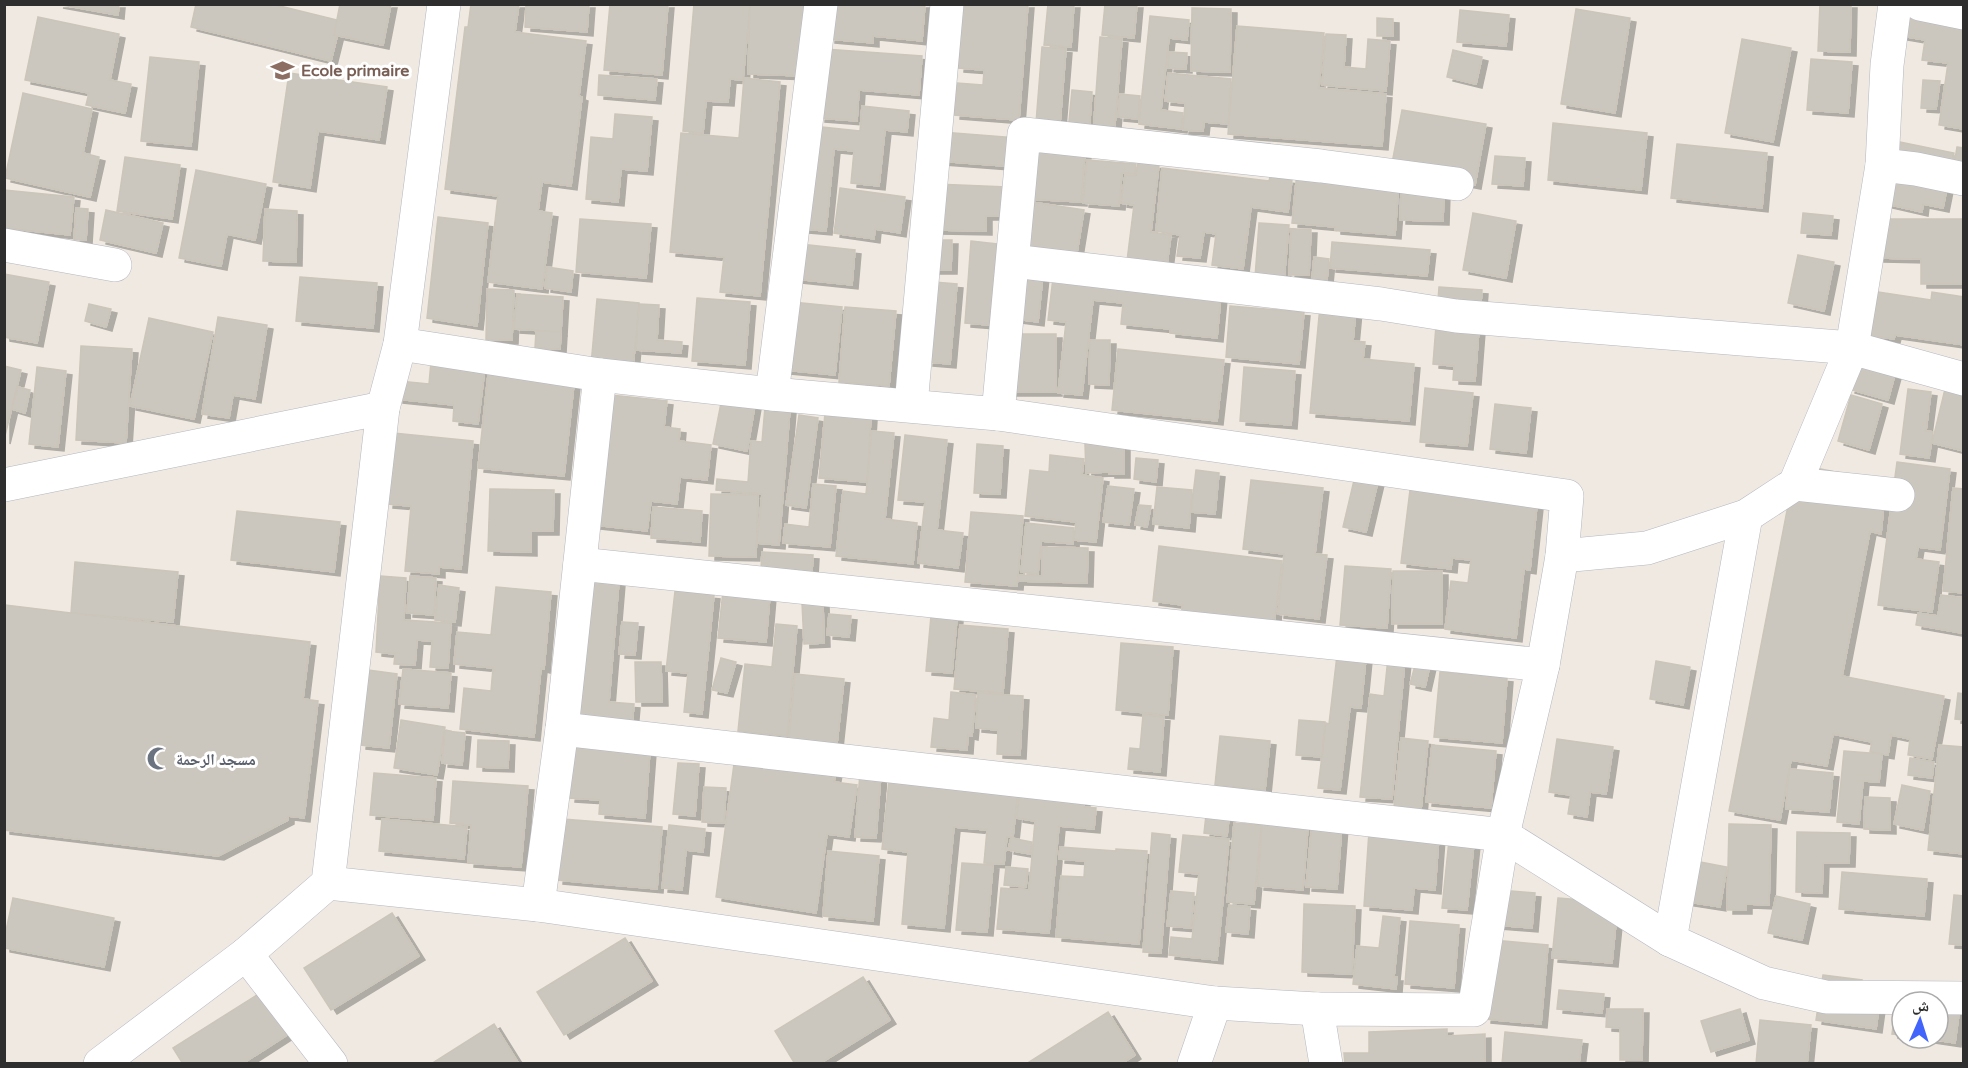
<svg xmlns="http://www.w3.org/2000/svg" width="1968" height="1068" viewBox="0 0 1968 1068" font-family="'Varela Round','Noto Naskh Arabic',sans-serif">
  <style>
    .building { fill: #cbc7bf; stroke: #cbc5ba; stroke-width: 1.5; filter: url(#shadow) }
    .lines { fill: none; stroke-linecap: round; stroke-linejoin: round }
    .street-casing { stroke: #b4b7c1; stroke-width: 34 }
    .street { stroke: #fff; stroke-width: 33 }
    .labels { text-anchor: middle; stroke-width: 6; stroke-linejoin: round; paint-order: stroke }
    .education-label { font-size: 16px; font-weight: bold; fill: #785e54; stroke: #fff; text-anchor: start }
    .worship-label { font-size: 16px; font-weight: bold; fill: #5b616d; stroke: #fff; text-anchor: start }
  </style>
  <defs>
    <filter id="shadow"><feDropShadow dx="6" dy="4" stdDeviation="0" flood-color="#0004"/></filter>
  </defs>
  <rect width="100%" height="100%" fill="#efe9e1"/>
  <g class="building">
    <polygon points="57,4 119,4 118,15"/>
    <polygon points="196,4 272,4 341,21 331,61 191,27"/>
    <polygon points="340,4 391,4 383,45 334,35"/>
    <polygon points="471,4 519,4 515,32 586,41 579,96 582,97 571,186 542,182 538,211 552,213 542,289 488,282 498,196 445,189 465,27 468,27"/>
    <polygon points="526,4 589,4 587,32 525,27"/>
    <polygon points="610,4 668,4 662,75 604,70"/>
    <polygon points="694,4 750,4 743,80 730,79 728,102 706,101 703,133 683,131"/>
    <polygon points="750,4 808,4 805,76 748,74"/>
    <polygon points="831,4 925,4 922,41 873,36 873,43 829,39"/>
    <polygon points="963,4 1028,4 1019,120 954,115 957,83 983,85 984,70 958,68"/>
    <polygon points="1048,4 1074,4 1071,47 1044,45"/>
    <polygon points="1105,4 1137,4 1134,38 1102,35"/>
    <polygon points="1820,4 1851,4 1850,52 1818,51"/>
    <polygon points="1906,4 1964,4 1964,129 1939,125 1948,63 1922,60 1925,40 1901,36"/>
    <polygon points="1192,8 1231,9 1230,72 1191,71"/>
    <polygon points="1576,9 1630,18 1615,113 1561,104"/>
    <polygon points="1460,10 1509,15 1506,46 1457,42"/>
    <polygon points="1150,16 1189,20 1187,40 1169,38 1161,110 1183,113 1181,129 1139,124"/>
    <polygon points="38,17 119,34 110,80 131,84 125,113 86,105 89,93 25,80"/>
    <polygon points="1377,18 1393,19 1393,36 1377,36"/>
    <polygon points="1237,26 1324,33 1319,88 1386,94 1382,146 1228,134"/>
    <polygon points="1326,34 1346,35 1344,67 1366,69 1368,39 1390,41 1386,91 1322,85"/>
    <polygon points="1100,37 1122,39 1114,137 1093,135"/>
    <polygon points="1742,39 1791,48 1773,142 1725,133"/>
    <polygon points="1042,47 1066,49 1060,124 1036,123"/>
    <polygon points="824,49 922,56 919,95 859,90 857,121 819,118"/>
    <polygon points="1453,50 1482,57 1476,84 1447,77"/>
    <polygon points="1169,52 1187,53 1186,69 1168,68"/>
    <polygon points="150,57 199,62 191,146 141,141"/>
    <polygon points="1811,59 1852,62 1848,113 1807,110"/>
    <polygon points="289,73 387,87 379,140 318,131 310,188 273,182"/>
    <polygon points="1168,73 1231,79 1228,124 1204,122 1203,131 1183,130 1185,103 1165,101"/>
    <polygon points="599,75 657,79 655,100 598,95"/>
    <polygon points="744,78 780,82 760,296 720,292 724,257 670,252 681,133 739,138"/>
    <polygon points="1923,80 1940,81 1936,109 1921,108"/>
    <polygon points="1072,90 1092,92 1089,134 1068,132"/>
    <polygon points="23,93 92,109 83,153 99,157 90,197 5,178"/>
    <polygon points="1120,94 1140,96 1138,119 1118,117"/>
    <polygon points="862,106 909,111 907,132 885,130 879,186 851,183 854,151 834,149 826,231 803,229 813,126 860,131"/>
    <polygon points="1402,110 1486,124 1475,185 1391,169"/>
    <polygon points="615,114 652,117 647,171 621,169 618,202 586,199 591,137 613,139"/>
    <polygon points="1553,123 1647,133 1641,190 1548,180"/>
    <polygon points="941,132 1019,138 1017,167 939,161"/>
    <polygon points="1895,141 1954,153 1943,208 1923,204 1922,212 1882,203"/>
    <polygon points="1677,144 1767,153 1762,208 1671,198"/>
    <polygon points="1957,147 1964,148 1964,173 1953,171"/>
    <polygon points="1032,150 1085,154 1081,202 1028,199"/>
    <polygon points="1495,156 1525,158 1523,186 1492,184"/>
    <polygon points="125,157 180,165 172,219 117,211"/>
    <polygon points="1087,160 1136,164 1135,174 1122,173 1119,206 1083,203"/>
    <polygon points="1138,163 1159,165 1151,232 1171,235 1166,272 1127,261 1134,205 1121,203 1125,175 1136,176"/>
    <polygon points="1162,168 1269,181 1270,177 1292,180 1288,212 1251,207 1243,269 1212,265 1216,234 1204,232 1200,258 1177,256 1180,235 1156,231"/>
    <polygon points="196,170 266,184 255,240 227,234 221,266 179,258"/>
    <polygon points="1297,172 1399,182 1395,235 1335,230 1335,227 1292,223"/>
    <polygon points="935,184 1007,187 1006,216 986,216 986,231 934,230"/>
    <polygon points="840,188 905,197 900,233 875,229 874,239 834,233"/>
    <polygon points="4,190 74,197 70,235 4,228"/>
    <polygon points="1401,191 1444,192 1443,221 1400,220"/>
    <polygon points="1031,202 1084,210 1077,253 1024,245"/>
    <polygon points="76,208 88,209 86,240 74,240"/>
    <polygon points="265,209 297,211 296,262 263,261"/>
    <polygon points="106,210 163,223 156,253 100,240"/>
    <polygon points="1473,213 1516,221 1506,278 1463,270"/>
    <polygon points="1803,213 1833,216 1831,235 1801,233"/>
    <polygon points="438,217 488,223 477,326 427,318"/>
    <polygon points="580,219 651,224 646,278 576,272"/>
    <polygon points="1879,219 1964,219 1964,284 1921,284 1921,259 1878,258"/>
    <polygon points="1259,223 1289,225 1284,280 1255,278"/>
    <polygon points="1291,229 1311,229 1309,275 1289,275"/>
    <polygon points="932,240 952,240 951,270 932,270"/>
    <polygon points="971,241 997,244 989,325 965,323"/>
    <polygon points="1332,242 1430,250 1427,276 1330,268"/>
    <polygon points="800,244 855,250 852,285 796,279"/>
    <polygon points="1798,255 1834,262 1824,311 1788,303"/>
    <polygon points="1314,257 1329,259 1327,280 1312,279"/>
    <polygon points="547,267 573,271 571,292 545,288"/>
    <polygon points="1021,272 1043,275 1038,322 1016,319"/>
    <polygon points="4,274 49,282 37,343 4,337"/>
    <polygon points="300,277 377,283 373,328 296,321"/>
    <polygon points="1053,278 1221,296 1217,338 1170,333 1170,329 1121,324 1123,303 1093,300 1082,395 1058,393 1066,322 1048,320"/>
    <polygon points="934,282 957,284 950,364 927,362"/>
    <polygon points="1439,287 1482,290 1475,381 1453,380 1454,366 1433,364"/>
    <polygon points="487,289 514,290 512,340 486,340"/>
    <polygon points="1878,292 1931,300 1932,292 1964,297 1964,345 1895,335 1894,339 1871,336"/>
    <polygon points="517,294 563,297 561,332 514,329"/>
    <polygon points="697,298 750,302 745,365 692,361"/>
    <polygon points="597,299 639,303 633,368 591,365"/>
    <polygon points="792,302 842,307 835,375 785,370"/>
    <polygon points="89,304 111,309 106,327 85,321"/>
    <polygon points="639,304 659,305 657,340 682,342 681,353 636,350"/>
    <polygon points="1230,306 1304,312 1299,364 1226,357"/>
    <polygon points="1320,306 1356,309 1353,341 1365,342 1363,359 1414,364 1409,421 1310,413"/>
    <polygon points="845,307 896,311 889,386 839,382"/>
    <polygon points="218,317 267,325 255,399 233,395 229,418 202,414"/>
    <polygon points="149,318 213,332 194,419 130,406"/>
    <polygon points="536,331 561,332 560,349 535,348"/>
    <polygon points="1010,334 1056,334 1056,392 1009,392"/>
    <polygon points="1090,340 1110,340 1109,385 1089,384"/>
    <polygon points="81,346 132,349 126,443 76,440"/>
    <polygon points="1118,349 1224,360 1217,421 1112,410"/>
    <polygon points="1857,360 1896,371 1888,400 1849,389"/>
    <polygon points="431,362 485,368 478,424 453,421 454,405 397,399 399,381 429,384"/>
    <polygon points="4,366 21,370 4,440"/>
    <polygon points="37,367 66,371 58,447 29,444"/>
    <polygon points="1244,367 1295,371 1291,425 1240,421"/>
    <polygon points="488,375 574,384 564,476 478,468"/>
    <polygon points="1946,385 1964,389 1964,451 1932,443"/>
    <polygon points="18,387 30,390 25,413 12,409"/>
    <polygon points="1425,388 1473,393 1467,446 1420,442"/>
    <polygon points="1908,389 1931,392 1926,431 1933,432 1929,458 1900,454"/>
    <polygon points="610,395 667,401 664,427 680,429 679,441 711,445 707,480 680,477 677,504 651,501 647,531 595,525"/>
    <polygon points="1851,395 1882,404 1869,450 1838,441"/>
    <polygon points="722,398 755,405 747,451 713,444"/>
    <polygon points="1495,404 1531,408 1526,453 1490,449"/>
    <polygon points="765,407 790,409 779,545 757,543 762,494 716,490 717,479 748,482 751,441 762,442"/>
    <polygon points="825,413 871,416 867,482 819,478"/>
    <polygon points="799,415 818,418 806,508 786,505"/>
    <polygon points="872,431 894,433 885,519 917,523 913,564 836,556 843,491 866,494"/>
    <polygon points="393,433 473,441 461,569 439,567 439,574 405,571 411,506 387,504"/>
    <polygon points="905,435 947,440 937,530 963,533 958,568 918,563 925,502 898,500"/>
    <polygon points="977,444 1003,446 1000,494 974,493"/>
    <polygon points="1085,444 1124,444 1124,474 1109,474 1109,472 1086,473"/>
    <polygon points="1050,455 1084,459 1082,475 1103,478 1096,542 1074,540 1076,522 1025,516 1030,470 1049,472"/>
    <polygon points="1136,458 1158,460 1156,482 1134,479"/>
    <polygon points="1897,462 1950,469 1940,550 1918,547 1916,559 1939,562 1932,612 1878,605"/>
    <polygon points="1796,464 1886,482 1881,534 1870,531 1842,676 1944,696 1932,759 1908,755 1910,739 1891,735 1888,755 1870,752 1872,742 1833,734 1827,766 1791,760 1780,820 1729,811"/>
    <polygon points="1196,470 1219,473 1215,514 1191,512"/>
    <polygon points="1356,472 1379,477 1366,532 1343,527"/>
    <polygon points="1251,480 1323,488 1315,554 1327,555 1319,619 1278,614 1284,554 1243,549"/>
    <polygon points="813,484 836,486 830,547 783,543 785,524 809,527"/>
    <polygon points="1108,486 1134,489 1129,525 1103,522"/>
    <polygon points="1157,487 1192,490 1189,528 1153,524"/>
    <polygon points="1953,488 1964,489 1964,593 1943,591"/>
    <polygon points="490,489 554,490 553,531 531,531 531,552 488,551"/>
    <polygon points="1410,490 1537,505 1530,570 1524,569 1516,638 1445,629 1451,581 1468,583 1471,560 1452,558 1451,569 1401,563"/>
    <polygon points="711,494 758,495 756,557 709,556"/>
    <polygon points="1139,505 1151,506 1147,527 1135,525"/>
    <polygon points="653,507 702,511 700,542 651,538"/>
    <polygon points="237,511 340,522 334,572 231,560"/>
    <polygon points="971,512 1023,516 1017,586 965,582"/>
    <polygon points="1026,523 1074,528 1073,544 1041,541 1038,574 1021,572"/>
    <polygon points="1159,546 1282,561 1274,625 1181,613 1183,605 1153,601"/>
    <polygon points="1042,547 1088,548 1087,583 1018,581 1018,575 1042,576"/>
    <polygon points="762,552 813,555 812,572 761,568"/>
    <polygon points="75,562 178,572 173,622 71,613"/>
    <polygon points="1345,566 1391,569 1387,628 1340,625"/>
    <polygon points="1393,571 1442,571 1442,624 1392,624"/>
    <polygon points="380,576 406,578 404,620 451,623 448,668 430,667 432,641 417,640 415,665 394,664 395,654 376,652"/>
    <polygon points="410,576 436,578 434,615 407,613"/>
    <polygon points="592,579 619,581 609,702 634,704 632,727 579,722"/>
    <polygon points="439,585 459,588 455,622 435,620"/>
    <polygon points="496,587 551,592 544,669 541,668 534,737 460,729 464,688 491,691 493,668 454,664 457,632 491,635"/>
    <polygon points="675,591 714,595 702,714 684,712 688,673 666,671"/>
    <polygon points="723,591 770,595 766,642 718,638"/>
    <polygon points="1941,595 1964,598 1964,620 1961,633 1916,625 1918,613 1938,616"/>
    <polygon points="823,601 824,643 804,644 802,603"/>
    <polygon points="5,605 310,642 303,699 318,701 304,818 288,816 288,820 218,856 4,830"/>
    <polygon points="829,614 851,616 849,637 827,635"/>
    <polygon points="931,616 957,618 952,673 926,671"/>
    <polygon points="622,622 638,623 635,655 619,654"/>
    <polygon points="776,624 797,626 787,736 738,731 745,664 772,667"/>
    <polygon points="960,625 1008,629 1003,693 954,689"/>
    <polygon points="1121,643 1173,647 1168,715 1116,710"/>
    <polygon points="1337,655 1366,658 1361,708 1350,707 1340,790 1318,788 1326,723 1329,724"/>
    <polygon points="721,658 736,662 727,693 712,690"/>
    <polygon points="1388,658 1405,660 1392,799 1360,797 1370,694 1384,696"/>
    <polygon points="1656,661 1690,667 1683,705 1650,699"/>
    <polygon points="635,662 661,662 662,702 636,702"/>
    <polygon points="1416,662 1430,665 1425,687 1410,684"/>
    <polygon points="403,669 451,673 448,708 399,704"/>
    <polygon points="368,670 397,674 389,748 360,745"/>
    <polygon points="1440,672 1507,678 1502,743 1434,737"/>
    <polygon points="795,674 844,679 837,744 789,739"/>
    <polygon points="951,692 976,695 972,736 968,735 967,750 931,747 934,718 949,720"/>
    <polygon points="978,693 1023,696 1020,755 997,754 998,730 976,728"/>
    <polygon points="1958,693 1964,694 1964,720 1955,719"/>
    <polygon points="1143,715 1164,717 1160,772 1128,769 1130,748 1140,749"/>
    <polygon points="401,720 445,727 437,775 394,768"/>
    <polygon points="1299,720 1325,722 1322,757 1296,755"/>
    <polygon points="445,731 465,733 462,765 442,763"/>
    <polygon points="1220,736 1270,741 1265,790 1215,785"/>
    <polygon points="1401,738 1428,741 1421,810 1394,807"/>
    <polygon points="1557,739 1613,747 1606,794 1590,792 1587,817 1568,814 1571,795 1549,792"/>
    <polygon points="478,740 509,741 508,768 477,767"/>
    <polygon points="574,743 650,750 645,818 599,814 600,800 569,798"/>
    <polygon points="1432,745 1496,751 1491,808 1426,802"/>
    <polygon points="1939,745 1964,747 1964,854 1928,850"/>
    <polygon points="1844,751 1882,754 1879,782 1863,781 1859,824 1837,822"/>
    <polygon points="1910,758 1934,762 1932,778 1908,775"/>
    <polygon points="784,760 837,767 834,782 857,785 849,837 827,834 816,913 716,897 734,764 783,771"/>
    <polygon points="678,763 699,764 695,816 673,814"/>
    <polygon points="1789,769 1833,773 1829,812 1786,809"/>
    <polygon points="374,773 436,778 433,820 370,815"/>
    <polygon points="860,773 881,774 876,838 855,837"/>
    <polygon points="889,780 1018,790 1013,837 1007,837 1004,864 984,863 987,830 954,827 944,928 902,924 908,852 882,849"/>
    <polygon points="453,781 528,786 521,867 468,863 471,825 450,823"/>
    <polygon points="1902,785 1930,791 1923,830 1894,824"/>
    <polygon points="704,787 726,788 724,823 702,822"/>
    <polygon points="1019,795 1084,801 1084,807 1096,808 1094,829 1059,826 1049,933 997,929 1001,888 1029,890 1035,821 1017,818"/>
    <polygon points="1865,797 1890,798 1890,830 1864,829"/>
    <polygon points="1206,815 1229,818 1227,836 1204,833"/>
    <polygon points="382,819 467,827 464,859 379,851"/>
    <polygon points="563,819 662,827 657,889 557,880"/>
    <polygon points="1234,823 1261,825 1254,904 1227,902"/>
    <polygon points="1312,823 1342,825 1337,889 1306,887"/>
    <polygon points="1262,824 1308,827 1303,890 1258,886"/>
    <polygon points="1729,824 1771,825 1769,905 1746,904 1746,910 1727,910"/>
    <polygon points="669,825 705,829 703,852 686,850 682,890 662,888"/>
    <polygon points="1369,831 1439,836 1435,890 1414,888 1412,910 1364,906"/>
    <polygon points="1797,832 1850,833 1849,863 1823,863 1822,893 1796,892"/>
    <polygon points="1152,833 1170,835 1161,953 1143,952"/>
    <polygon points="1183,835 1229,839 1217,960 1169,955 1171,937 1192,939 1199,874 1179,872"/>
    <polygon points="1011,838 1032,842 1030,854 1008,850"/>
    <polygon points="1449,840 1474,843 1467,910 1442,908"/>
    <polygon points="1060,847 1116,851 1116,849 1147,851 1139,944 1056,937 1061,876 1084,877 1085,861 1059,859"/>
    <polygon points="828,851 879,856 873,921 823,916"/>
    <polygon points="1695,861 1727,867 1720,907 1688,902"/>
    <polygon points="962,863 993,865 987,932 956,930"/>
    <polygon points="1006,867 1028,869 1026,887 1004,885"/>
    <polygon points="1842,872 1927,879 1924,916 1839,909"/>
    <polygon points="1499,890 1535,893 1532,928 1495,925"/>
    <polygon points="1171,891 1194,893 1191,928 1167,926"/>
    <polygon points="1954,895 1964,896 1964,945 1949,944"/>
    <polygon points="1776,896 1810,904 1802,940 1768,933"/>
    <polygon points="13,898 114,918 104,967 4,948 4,940"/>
    <polygon points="1558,898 1618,903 1612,963 1552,958"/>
    <polygon points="1304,904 1355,906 1352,974 1302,972"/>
    <polygon points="1229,905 1250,907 1248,934 1226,932"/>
    <polygon points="392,913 419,956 331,1010 304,968"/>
    <polygon points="1383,916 1400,918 1394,977 1397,977 1396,989 1353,984 1357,946 1379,948"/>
    <polygon points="1410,921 1459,925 1454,988 1405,984"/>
    <polygon points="625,938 652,981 564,1035 537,992"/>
    <polygon points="1493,940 1548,945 1541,1024 1485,1019"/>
    <polygon points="1823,975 1862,980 1859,997 1880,1000 1876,1029 1816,1020"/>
    <polygon points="863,977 890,1020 819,1064 795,1064 775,1031"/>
    <polygon points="1559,990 1604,994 1602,1013 1557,1009"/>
    <polygon points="1898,991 1961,999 1955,1043 1922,1038 1938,1038 1938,1002 1902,1002 1902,1035 1892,1034"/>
    <polygon points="260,993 287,1035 242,1064 183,1064 173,1048"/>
    <polygon points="1607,1009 1643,1009 1642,1060 1620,1060 1620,1028 1606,1027"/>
    <polygon points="1740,1009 1749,1040 1711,1052 1701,1021"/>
    <polygon points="1108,1012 1135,1055 1121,1064 1026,1064"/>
    <polygon points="1760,1020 1811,1025 1807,1064 1756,1064"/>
    <polygon points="494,1024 519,1064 431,1064"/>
    <polygon points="1447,1029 1447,1036 1485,1034 1485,1064 1345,1064 1344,1053 1369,1053 1369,1032"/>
    <polygon points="1505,1032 1582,1040 1579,1064 1502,1064"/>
  </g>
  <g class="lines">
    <defs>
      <g id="street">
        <polyline points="1920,4 1964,13"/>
        <polyline points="1882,165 1916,169 1964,179"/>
        <polyline points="4,245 115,265"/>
        <polyline points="1013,261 1381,304 1456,316 1852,348 1964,379"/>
        <polyline points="400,344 600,375 772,394 998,414 1567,496 1562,556 1647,548 1746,516 1795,484 1852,348 1882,165 1887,65 1895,4"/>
        <polyline points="772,394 821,4"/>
        <polyline points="911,405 947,4"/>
        <polyline points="998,414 1024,134 1321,166 1457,184"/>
        <polyline points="1795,484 1898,495"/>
        <polyline points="4,485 383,408"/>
        <polyline points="1746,516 1670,940 1764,983 1826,997 1964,998"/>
        <polyline points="580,564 1543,665"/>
        <polyline points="562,729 1503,835 1670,940"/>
        <polyline points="328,883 538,905 1215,1003 1317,1009"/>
        <polyline points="538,905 562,729 600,375"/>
        <polyline points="246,954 331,1064"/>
        <polyline points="100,1064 246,954 328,883 383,408 400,344 444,4"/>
        <polyline points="1194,1064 1215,1003"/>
        <polyline points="1326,1064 1317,1009 1474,1010 1503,835 1543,665 1562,556"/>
      </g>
    </defs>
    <use href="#street" class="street-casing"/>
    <use href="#street" class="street"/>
  </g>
  <defs>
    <symbol id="school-bare" viewBox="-9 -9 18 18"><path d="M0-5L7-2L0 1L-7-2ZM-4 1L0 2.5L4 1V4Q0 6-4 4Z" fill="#8d6e63" stroke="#fff" stroke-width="2.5" paint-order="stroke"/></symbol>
    <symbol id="mosque-bare" viewBox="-9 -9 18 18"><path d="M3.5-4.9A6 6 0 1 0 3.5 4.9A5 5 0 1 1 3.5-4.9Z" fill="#6b7280" stroke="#fff" stroke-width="2.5" paint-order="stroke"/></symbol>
  </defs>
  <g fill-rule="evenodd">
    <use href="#school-bare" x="266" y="54" width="33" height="33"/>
    <use href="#mosque-bare" x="142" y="742" width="33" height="33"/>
  </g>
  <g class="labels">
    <g class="education-label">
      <text x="301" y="76">Ecole primaire</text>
    </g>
    <g class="worship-label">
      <text x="176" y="765">مسجد الرحمة</text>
    </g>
  </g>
  <rect width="1968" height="1068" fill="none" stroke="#2e2e2e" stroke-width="12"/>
  <g transform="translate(1920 1020) rotate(3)"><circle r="28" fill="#ffffff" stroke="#ababab" stroke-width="1.5"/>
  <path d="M0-4.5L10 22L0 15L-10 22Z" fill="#4264fb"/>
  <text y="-9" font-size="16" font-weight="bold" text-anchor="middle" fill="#2e2e2e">ش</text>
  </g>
</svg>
